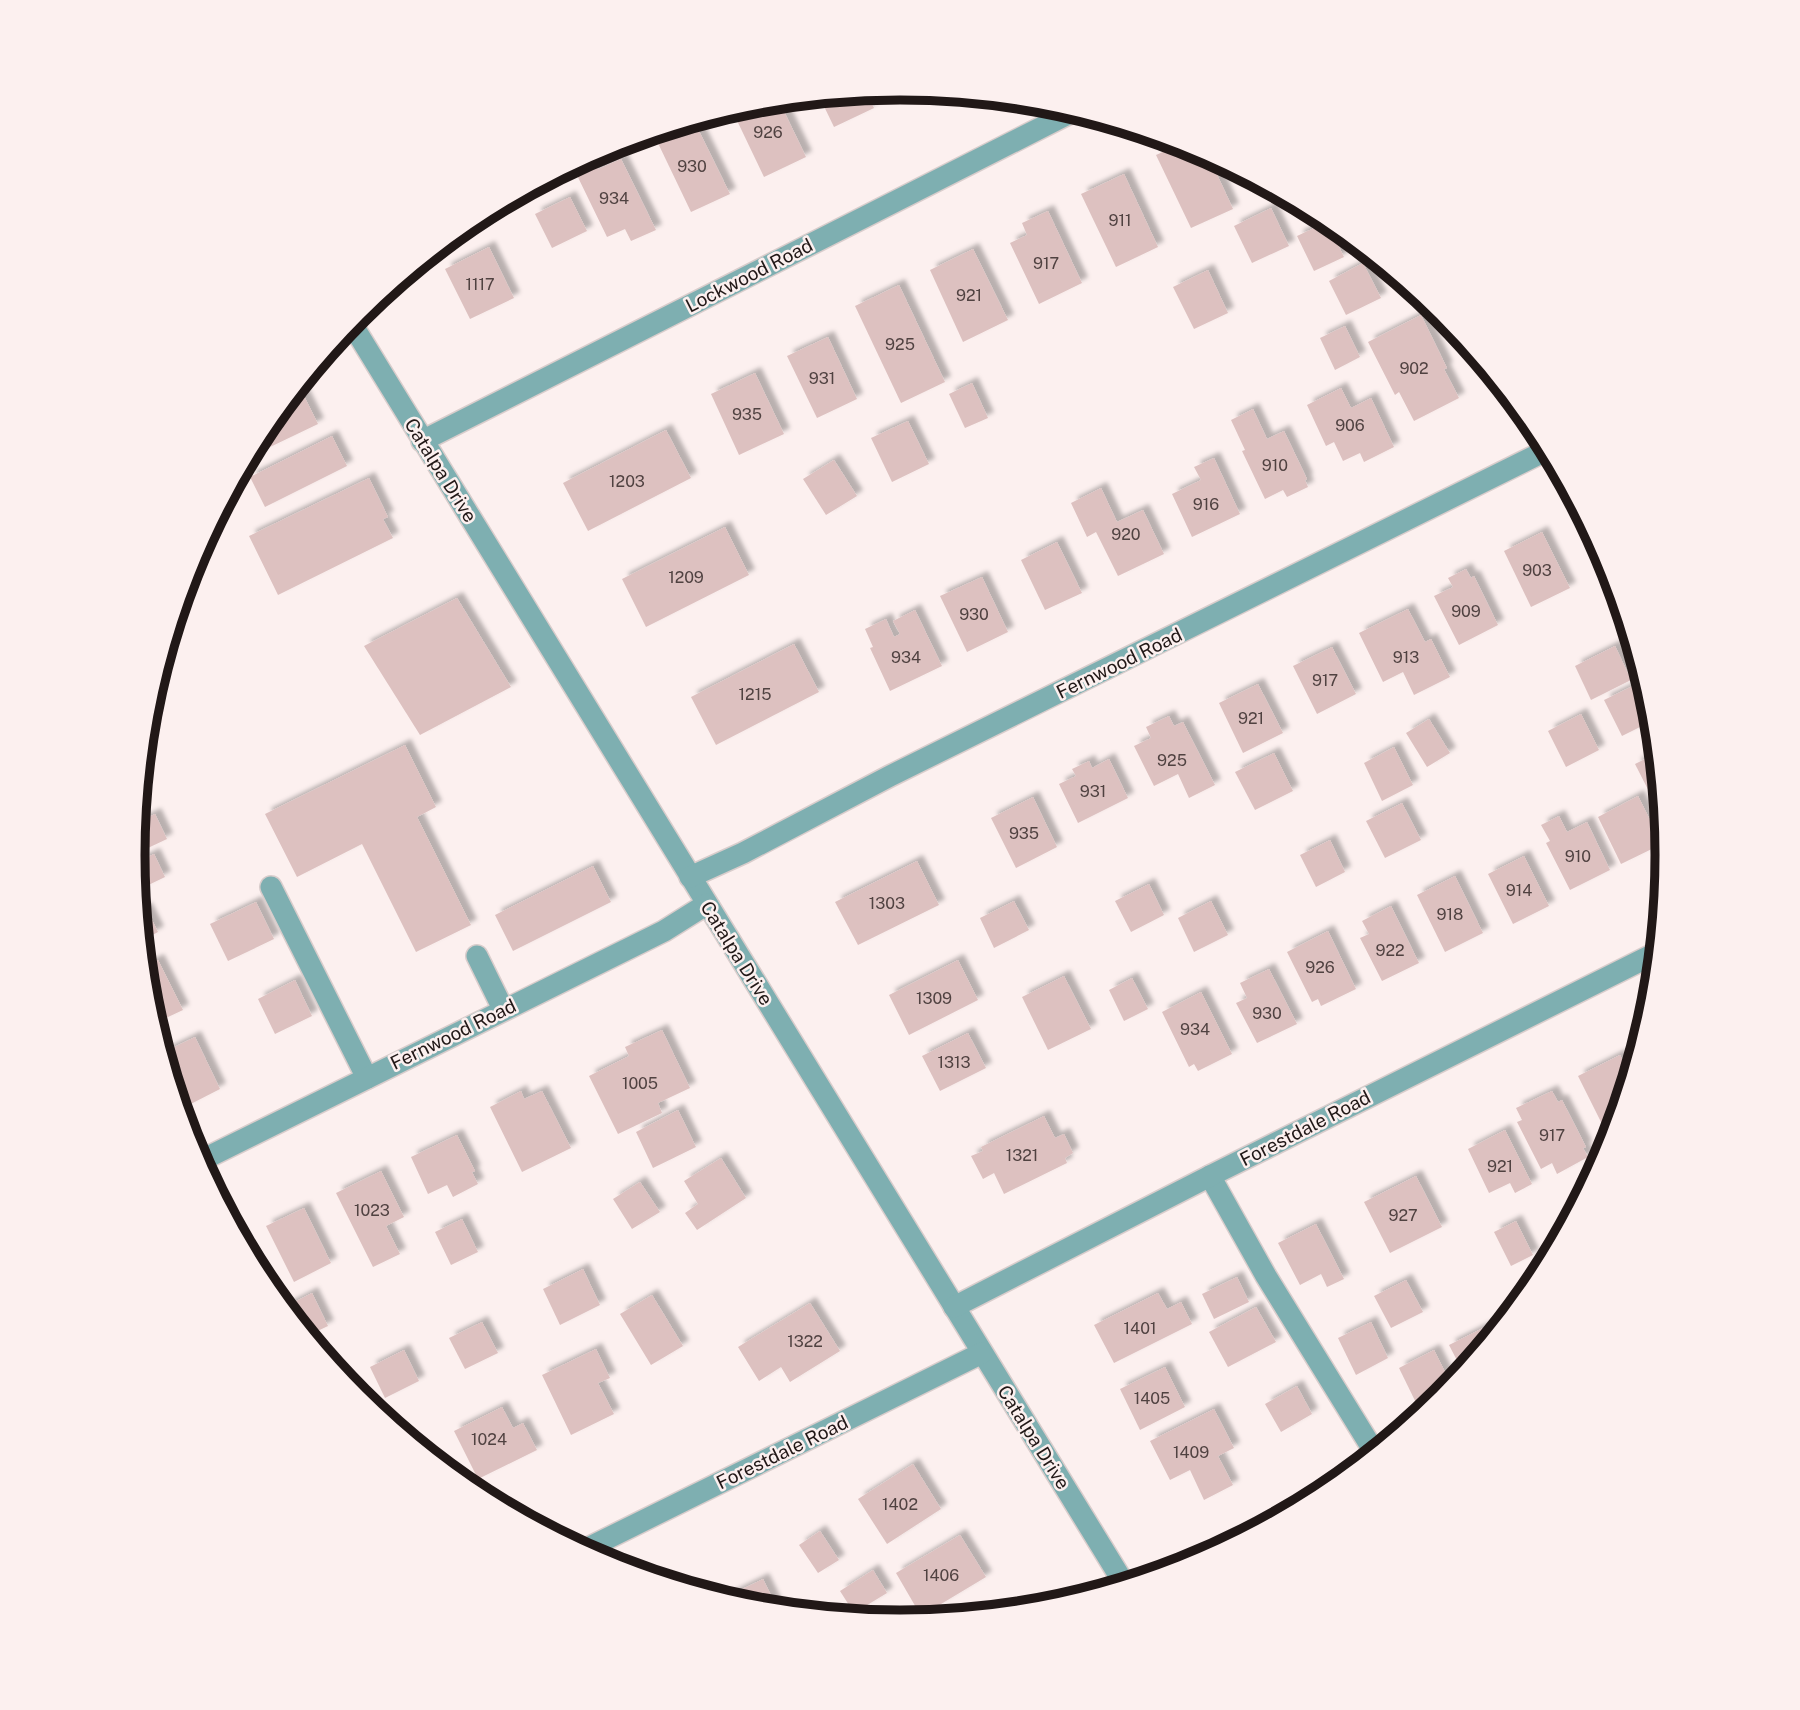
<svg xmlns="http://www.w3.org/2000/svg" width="1800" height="1710" viewBox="0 0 1800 1710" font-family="'Public Sans',sans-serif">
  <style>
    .building { fill: #ddc1c0; filter: url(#shadow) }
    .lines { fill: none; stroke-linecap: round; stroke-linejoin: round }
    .minor-casing { stroke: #d9cdcc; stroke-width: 24 }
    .minor { stroke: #7eafb1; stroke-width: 21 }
    .labels { text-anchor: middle; stroke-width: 5; stroke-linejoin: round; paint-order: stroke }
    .number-label { font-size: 16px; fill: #504241 }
    .street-label { font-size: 19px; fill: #211817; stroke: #fcf0ef }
    .rim { fill: none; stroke: #211817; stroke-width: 9 }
  </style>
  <defs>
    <filter id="shadow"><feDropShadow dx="6" dy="-6" stdDeviation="2" flood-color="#0004"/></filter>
  </defs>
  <rect width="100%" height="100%" fill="#fcf0ef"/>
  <g class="building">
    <polygon points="910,88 920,89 935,91 915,100"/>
    <polygon points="866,91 874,108 834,127 819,96"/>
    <polygon points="778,99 806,157 764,177 731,108 751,102"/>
    <polygon points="694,121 730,194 691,212 656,139"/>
    <polygon points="1183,143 1194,146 1207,153 1233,209 1191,228 1156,155"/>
    <polygon points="591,154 598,169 621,159 656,230 631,241 625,229 607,237 572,165"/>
    <polygon points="1124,174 1158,247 1116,267 1081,194"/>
    <polygon points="570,197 587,231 552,248 535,214"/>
    <polygon points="1271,208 1289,246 1252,263 1234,226"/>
    <polygon points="1048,211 1082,283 1039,304 1010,243 1027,235 1022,223"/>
    <polygon points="1327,222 1344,257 1314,271 1297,236"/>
    <polygon points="489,247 514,298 470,319 445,269"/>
    <polygon points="973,249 1008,320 963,342 930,270"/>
    <polygon points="1363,263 1381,298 1346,315 1329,281"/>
    <polygon points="1208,270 1228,313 1194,329 1173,287"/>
    <polygon points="899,285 945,382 901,403 855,306"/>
    <polygon points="1421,315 1447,368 1444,369 1459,398 1414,421 1399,392 1395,395 1368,342"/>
    <polygon points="1345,326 1360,357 1335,370 1320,338"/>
    <polygon points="828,337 857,399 817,418 787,356"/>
    <polygon points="755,373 784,434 739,455 711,394"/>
    <polygon points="972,383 988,418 965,428 949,394"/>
    <polygon points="1341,388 1351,408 1371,398 1394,447 1364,462 1360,453 1343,461 1334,442 1326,446 1307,405"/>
    <polygon points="303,394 318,424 245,459 262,428 281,405"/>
    <polygon points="1253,409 1267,439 1284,431 1307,479 1305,480 1308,487 1287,497 1283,490 1265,499 1242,451 1245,450 1231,420"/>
    <polygon points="908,421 929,464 892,482 871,438"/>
    <polygon points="666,430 691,478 588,531 563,483"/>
    <polygon points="332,436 347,466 265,507 250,477"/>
    <polygon points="1214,458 1240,514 1192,537 1172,494 1201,480 1194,467"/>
    <polygon points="834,460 857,496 826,515 803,479"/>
    <polygon points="369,478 388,517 383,519 393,538 278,595 249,536"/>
    <polygon points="1101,488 1117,522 1143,510 1164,554 1118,576 1096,532 1087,537 1071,503"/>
    <polygon points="725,527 749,575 646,627 622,579"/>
    <polygon points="1542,532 1570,588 1531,607 1504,551"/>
    <polygon points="1057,542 1082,593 1045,610 1021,560"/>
    <polygon points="1466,569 1471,578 1474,576 1498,625 1459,645 1434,596 1453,587 1448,578"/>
    <polygon points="982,577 1008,632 967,652 940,596"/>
    <polygon points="457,598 511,687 420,735 364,646"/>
    <polygon points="1408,609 1425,642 1431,639 1450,677 1414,695 1403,672 1383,682 1359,633"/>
    <polygon points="915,610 942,666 890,691 870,648 873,647 865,629 886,619 894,637 900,634 893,621"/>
    <polygon points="794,644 819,692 716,745 691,697"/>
    <polygon points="1615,646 1631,680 1591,700 1575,666"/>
    <polygon points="1332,647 1356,694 1317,714 1293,666"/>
    <polygon points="1639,683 1653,712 1654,720 1622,736 1604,700"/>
    <polygon points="1258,684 1283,733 1243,753 1219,703"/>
    <polygon points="1581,714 1599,750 1566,767 1548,731"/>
    <polygon points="1169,716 1174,726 1183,722 1215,785 1189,798 1178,774 1154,786 1134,746 1151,738 1146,727"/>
    <polygon points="1429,719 1450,753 1427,767 1406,733"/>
    <polygon points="405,745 436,807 417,817 471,925 416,952 362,844 297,877 265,814"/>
    <polygon points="1394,747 1413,785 1382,801 1364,763"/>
    <polygon points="1274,753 1293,791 1255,810 1235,772"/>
    <polygon points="1657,753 1658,754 1664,821 1635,764"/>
    <polygon points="1109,759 1128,798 1078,823 1059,784 1076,776 1072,769 1089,761 1092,768"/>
    <polygon points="1638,796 1662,844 1621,864 1598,817"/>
    <polygon points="1033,797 1057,847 1016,868 991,818"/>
    <polygon points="1402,803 1421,840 1385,858 1366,821"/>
    <polygon points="155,814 167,839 133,855 136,823"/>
    <polygon points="1559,816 1567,832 1587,822 1610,870 1570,890 1546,843 1550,841 1541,825"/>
    <polygon points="1330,840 1345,872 1316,887 1300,855"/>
    <polygon points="154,854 165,877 136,891 133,864"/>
    <polygon points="1524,856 1549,906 1513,924 1488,874"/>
    <polygon points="917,861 939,905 858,945 835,902"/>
    <polygon points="593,866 611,902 513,951 495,915"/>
    <polygon points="1455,876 1483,933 1445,952 1417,895"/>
    <polygon points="1149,884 1164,915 1131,932 1115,901"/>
    <polygon points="1014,901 1029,930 994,948 980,918"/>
    <polygon points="1211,901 1228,935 1194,952 1178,918"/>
    <polygon points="256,902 274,939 228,961 210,924"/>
    <polygon points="1391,906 1419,963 1382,981 1360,938 1369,934 1362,921"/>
    <polygon points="146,908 158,932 141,941 138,912"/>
    <polygon points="1328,931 1356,989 1321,1006 1318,999 1312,1002 1287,952"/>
    <polygon points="158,960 183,1010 153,1024 147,1004 143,967"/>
    <polygon points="958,960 978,1000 909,1035 889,995"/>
    <polygon points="1269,969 1297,1024 1257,1043 1236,1003 1247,998 1240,983"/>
    <polygon points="1064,976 1091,1029 1048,1050 1022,997"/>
    <polygon points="1132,978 1148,1009 1124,1021 1109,990"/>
    <polygon points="295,980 312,1016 275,1034 258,999"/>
    <polygon points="1201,992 1232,1054 1198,1071 1194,1064 1189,1067 1162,1012"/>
    <polygon points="662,1030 690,1088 658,1103 662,1113 618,1134 589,1076 629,1056 625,1047"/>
    <polygon points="968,1033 986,1068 940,1091 922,1056"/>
    <polygon points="195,1037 220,1089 179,1110 162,1053"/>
    <polygon points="1620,1055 1631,1076 1614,1133 1608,1136 1578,1076"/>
    <polygon points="521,1091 524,1099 542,1091 571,1148 522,1172 490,1107"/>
    <polygon points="1552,1091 1558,1102 1562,1100 1586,1147 1583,1148 1588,1157 1557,1174 1552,1163 1541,1169 1517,1122 1522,1120 1516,1108"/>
    <polygon points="678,1110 696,1147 653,1168 636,1132"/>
    <polygon points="1044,1116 1055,1138 1064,1134 1073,1153 1065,1158 1067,1163 1004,1194 994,1173 983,1179 971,1156 983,1151 981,1147"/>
    <polygon points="1505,1130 1532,1184 1515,1193 1510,1183 1489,1193 1468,1149"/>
    <polygon points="457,1135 475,1171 472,1172 478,1184 453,1197 447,1185 428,1194 411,1157"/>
    <polygon points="721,1158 746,1198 697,1230 685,1213 698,1204 684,1181"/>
    <polygon points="381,1171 404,1217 386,1226 400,1254 373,1267 336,1193"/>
    <polygon points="1416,1176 1442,1227 1390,1253 1364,1202"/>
    <polygon points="640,1182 660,1212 632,1229 613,1199"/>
    <polygon points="304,1208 331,1263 294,1282 266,1226"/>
    <polygon points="462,1219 478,1252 451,1265 435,1232"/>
    <polygon points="1516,1221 1533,1255 1511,1266 1494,1232"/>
    <polygon points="1316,1224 1344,1279 1327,1287 1321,1274 1300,1285 1278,1243"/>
    <polygon points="583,1269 600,1305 560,1325 543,1289"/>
    <polygon points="1237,1277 1249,1302 1214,1319 1202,1294"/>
    <polygon points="1406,1280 1423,1312 1391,1328 1374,1296"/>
    <polygon points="312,1293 328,1326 307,1336 283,1308"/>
    <polygon points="1158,1293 1167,1309 1181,1302 1192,1324 1114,1363 1094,1325"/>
    <polygon points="652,1295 683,1346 651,1365 620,1314"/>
    <polygon points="810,1303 840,1351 790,1382 781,1367 759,1381 738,1347"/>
    <polygon points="1256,1307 1276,1342 1228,1367 1209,1332"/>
    <polygon points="482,1322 498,1353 465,1369 449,1338"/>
    <polygon points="1371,1322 1388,1358 1356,1375 1338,1338"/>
    <polygon points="1489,1325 1494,1335 1463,1372 1449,1345"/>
    <polygon points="596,1349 610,1378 598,1383 614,1414 571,1435 542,1375"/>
    <polygon points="404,1350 419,1381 385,1398 370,1367"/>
    <polygon points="1434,1350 1452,1386 1442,1398 1422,1415 1399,1368"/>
    <polygon points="1165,1367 1185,1407 1140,1430 1120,1389"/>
    <polygon points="1297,1386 1312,1414 1281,1432 1265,1404"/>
    <polygon points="502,1407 513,1428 523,1423 537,1450 478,1479 454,1431"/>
    <polygon points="1214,1409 1234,1448 1218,1456 1233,1485 1204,1500 1190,1470 1170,1480 1150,1441"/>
    <polygon points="913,1464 941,1509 887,1544 858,1499"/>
    <polygon points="1288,1508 1290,1513 1215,1553 1212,1545"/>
    <polygon points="820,1531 839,1560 818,1573 799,1545"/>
    <polygon points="960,1535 986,1577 921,1616 896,1573"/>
    <polygon points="873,1570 887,1593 854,1613 840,1591"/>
    <polygon points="763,1579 778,1610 750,1608 722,1599"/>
  </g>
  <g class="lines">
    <defs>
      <g id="minor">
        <polyline points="350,321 1125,1585"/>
        <polyline points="422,441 1076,110"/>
        <polyline points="690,877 743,853 890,776 1549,449"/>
        <polyline points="271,887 367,1078"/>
        <polyline points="477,956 503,1009"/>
        <polyline points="198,1162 664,931 707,904"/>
        <polyline points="1210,1176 1266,1276 1375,1453"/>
        <polyline points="954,1307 1210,1176 1658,952"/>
        <polyline points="582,1551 982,1353"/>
      </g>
    </defs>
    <use href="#minor" class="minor-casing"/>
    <use href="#minor" class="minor"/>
  </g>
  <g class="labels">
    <g class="number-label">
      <text x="768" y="138">926</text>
      <text x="692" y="172">930</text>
      <text x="614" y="204">934</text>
      <text x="1120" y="226">911</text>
      <text x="1046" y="269">917</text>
      <text x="480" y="290">1117</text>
      <text x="969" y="301">921</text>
      <text x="900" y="350">925</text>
      <text x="1414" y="374">902</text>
      <text x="822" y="384">931</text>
      <text x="747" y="420">935</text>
      <text x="1350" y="431">906</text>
      <text x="1275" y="471">910</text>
      <text x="627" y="487">1203</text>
      <text x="1206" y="510">916</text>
      <text x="1126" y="540">920</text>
      <text x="1537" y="576">903</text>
      <text x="686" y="583">1209</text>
      <text x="1466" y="617">909</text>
      <text x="974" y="620">930</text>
      <text x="906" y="663">934</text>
      <text x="1406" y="663">913</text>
      <text x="1325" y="686">917</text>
      <text x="755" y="700">1215</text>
      <text x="1251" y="724">921</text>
      <text x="1172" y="766">925</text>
      <text x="1093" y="797">931</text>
      <text x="1024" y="839">935</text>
      <text x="1578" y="862">910</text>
      <text x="1519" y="896">914</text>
      <text x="887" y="909">1303</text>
      <text x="1450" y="920">918</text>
      <text x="1390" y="956">922</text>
      <text x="1320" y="973">926</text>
      <text x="934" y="1004">1309</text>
      <text x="1267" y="1019">930</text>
      <text x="1195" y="1035">934</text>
      <text x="954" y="1068">1313</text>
      <text x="640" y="1089">1005</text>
      <text x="1552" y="1141">917</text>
      <text x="1022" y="1161">1321</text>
      <text x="1500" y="1172">921</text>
      <text x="372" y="1216">1023</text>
      <text x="1403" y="1221">927</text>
      <text x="1140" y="1334">1401</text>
      <text x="805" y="1347">1322</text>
      <text x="1152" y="1404">1405</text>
      <text x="489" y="1445">1024</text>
      <text x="1191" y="1458">1409</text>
      <text x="900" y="1510">1402</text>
      <text x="941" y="1581">1406</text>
    </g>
    <g class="street-label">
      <text transform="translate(749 275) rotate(-27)" y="7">Lockwood Road</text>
      <text transform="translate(441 470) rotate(58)" y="7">Catalpa Drive</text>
      <text transform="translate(1119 663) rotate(-26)" y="7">Fernwood Road</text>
      <text transform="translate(737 953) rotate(58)" y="7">Catalpa Drive</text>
      <text transform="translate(453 1034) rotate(-26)" y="7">Fernwood Road</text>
      <text transform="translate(1305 1128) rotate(-27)" y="7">Forestdale Road</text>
      <text transform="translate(1034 1437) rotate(58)" y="7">Catalpa Drive</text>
      <text transform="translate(782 1452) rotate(-26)" y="7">Forestdale Road</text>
    </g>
  </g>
  <path d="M0 0H1800V1710H0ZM145 855a755 755 0 1 1 1510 0a755 755 0 1 1-1510 0Z" fill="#fcf0ef" fill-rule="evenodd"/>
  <path class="rim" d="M145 855a755 755 0 1 1 1510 0a755 755 0 1 1-1510 0Z"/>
</svg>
